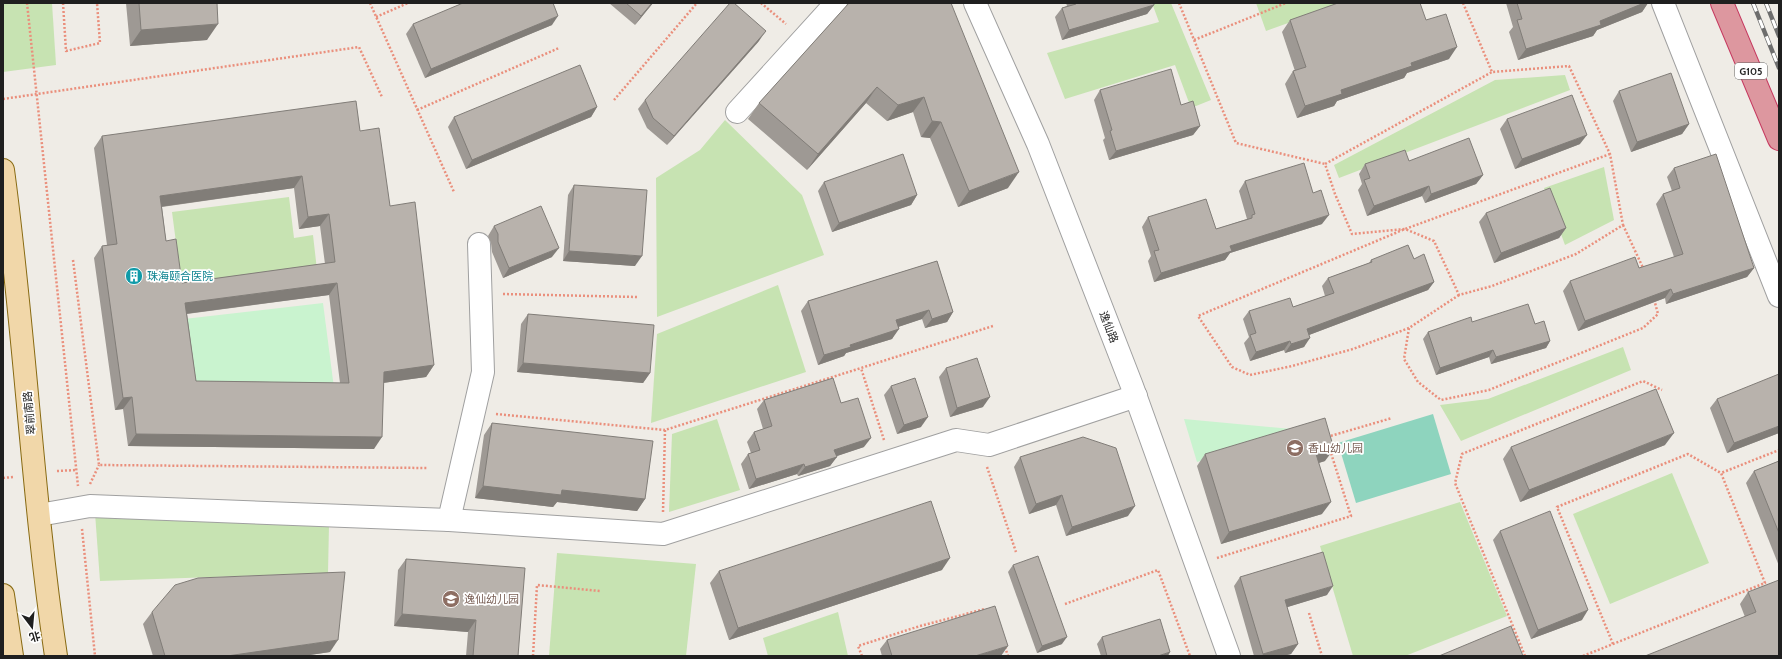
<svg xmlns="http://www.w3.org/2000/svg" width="1782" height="659" viewBox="0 0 1782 659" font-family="Cabin,'Noto Sans SC',sans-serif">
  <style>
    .grass { fill: #c7e3b2 }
    .park { fill: #c9f3cf }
    .pitch { fill: #8ed4be }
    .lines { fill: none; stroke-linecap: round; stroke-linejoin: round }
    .minor-casing { stroke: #a0a0a0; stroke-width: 24 }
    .major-casing { stroke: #886a12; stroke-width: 24 }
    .highway-casing { stroke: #c63a60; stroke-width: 24 }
    .path { stroke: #ea8f7c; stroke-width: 2.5; stroke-dasharray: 2 2; stroke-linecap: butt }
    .minor { stroke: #fff; stroke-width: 22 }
    .major { stroke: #f1d7a9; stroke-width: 22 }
    .highway { stroke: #dd979f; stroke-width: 22 }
    .rail-casing { stroke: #6d6d6d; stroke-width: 4.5 }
    .rail { stroke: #fff; stroke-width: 3; stroke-dasharray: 9; stroke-linecap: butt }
    .wall { fill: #9e9994; fill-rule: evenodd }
    .shaded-wall { fill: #817d78 }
    .building { fill: #b8b2ac; stroke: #817d78; fill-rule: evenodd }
    .labels { text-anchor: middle; stroke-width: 3.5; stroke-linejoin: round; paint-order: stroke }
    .shield { fill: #fff; stroke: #626262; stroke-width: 1 }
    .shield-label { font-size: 10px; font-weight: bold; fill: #1f1f1f }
    .culture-label { font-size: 11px; fill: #0d838f; stroke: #fff; text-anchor: start }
    .street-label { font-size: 11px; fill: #1f1f1f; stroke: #fff }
    .education-label { font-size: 11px; fill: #785e54; stroke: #fff; text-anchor: start }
  </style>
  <rect width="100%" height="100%" fill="#efece6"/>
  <g class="grass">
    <polygon points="3,3 52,3 56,65 3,72"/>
    <polygon points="1152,3 1171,3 1211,100 1191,108 1175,65 1065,99 1047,53 1159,22"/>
    <polygon points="1256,3 1344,3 1266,31"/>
    <polygon points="1565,75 1570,90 1339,178 1334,165 1495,80"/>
    <polygon points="725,120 802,195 824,255 657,317 656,178 700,150"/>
    <polygon points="1604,167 1614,220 1565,245 1544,188"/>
    <polygon points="289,197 294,238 313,235 317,270 182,288 172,212"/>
    <polygon points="778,285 806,372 651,423 657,334"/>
    <polygon points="1623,347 1631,370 1461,441 1440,405 1488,399"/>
    <polygon points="717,419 740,490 669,512 672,434"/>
    <polygon points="1672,473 1709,563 1610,604 1573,514"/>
    <polygon points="1460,502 1507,616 1405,656 1353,656 1320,546"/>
    <polygon points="95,513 329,525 328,573 100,581"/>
    <polygon points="557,553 696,564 686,656 549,656"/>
    <polygon points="838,612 848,656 768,656 763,638"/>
  </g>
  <g class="park">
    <polygon points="323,303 334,388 193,386 184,319"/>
    <polygon points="1184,419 1303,430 1197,462"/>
  </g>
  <polygon class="pitch" points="1433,414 1451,474 1356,503 1338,443"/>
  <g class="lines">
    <defs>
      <g id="minor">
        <polyline points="975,3 1038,144 1132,386 1229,656"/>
        <polyline points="1663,3 1779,296"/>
        <polyline points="737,112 836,3"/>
        <polyline points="39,515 90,506 449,520 663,534 956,440 989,445 1136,396"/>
        <polyline points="449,520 483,372 479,244"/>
      </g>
      <g id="major">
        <path d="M3 170C25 332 32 495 56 656"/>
        <polyline points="3,595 12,656"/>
      </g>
      <polyline id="highway" points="1722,3 1779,139"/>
    </defs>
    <use href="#minor" class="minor-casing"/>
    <use href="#major" class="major-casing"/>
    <use href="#highway" class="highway-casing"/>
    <g class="path">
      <polyline points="27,3 78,486"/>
      <polyline points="63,3 66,51 100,43 97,3"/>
      <polyline points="370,3 454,192"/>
      <polyline points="761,3 786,24"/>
      <polyline points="1179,3 1236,143 1325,164"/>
      <polyline points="1463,3 1492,72 1569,66 1610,154 1623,225 1576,254 1492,286 1459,295 1434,241 1405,229 1352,234 1335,194 1325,164 1492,72"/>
      <polyline points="376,17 408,3"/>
      <polyline points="1194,40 1286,3"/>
      <polyline points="3,99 359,47 382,97"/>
      <polyline points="614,100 697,3"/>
      <polyline points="417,110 559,48"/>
      <polyline points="1623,225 1644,270"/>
      <polyline points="73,260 99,465 428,468"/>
      <polyline points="503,294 637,297"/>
      <polyline points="1459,295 1409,328 1404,359 1418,382 1441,400 1489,390 1643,328 1658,314 1654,299"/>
      <polyline points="1409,328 1353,349 1292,366 1250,375 1232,367 1198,316 1405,229 1610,154"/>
      <polyline points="496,414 665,430"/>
      <polyline points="1327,437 1392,418"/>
      <polyline points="884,440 861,368 993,326"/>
      <polyline points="987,467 1016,552"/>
      <polyline points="57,471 77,470"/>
      <polyline points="3,478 13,477"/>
      <polyline points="90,484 99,465"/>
      <polyline points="663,512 665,430 861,368"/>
      <polyline points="82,529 95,656"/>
      <polyline points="1217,558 1351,516 1330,450"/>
      <polyline points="1065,604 1158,570 1190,656"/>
      <polyline points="1309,613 1322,656"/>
      <polyline points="1613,644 1557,507 1688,454 1721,473"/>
      <polyline points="1005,647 1008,656"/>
      <polyline points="533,656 537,585 600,591"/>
      <polyline points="862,656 858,646 920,626 985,609 987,610"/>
      <polyline points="1525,656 1455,483 1462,454 1643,381 1662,390"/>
      <polyline points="1583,656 1765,583 1721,473 1779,450"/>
    </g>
    <use href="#minor" class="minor"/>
    <use href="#major" class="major"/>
    <use href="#highway" class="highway"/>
    <defs>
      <g id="rail">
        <polyline points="1753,3 1779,68"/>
        <polyline points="1766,3 1779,36"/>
      </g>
    </defs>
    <use href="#rail" class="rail-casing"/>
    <use href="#rail" class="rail"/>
  </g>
  <g class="wall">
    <polygon points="126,3 217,3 207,40 130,46"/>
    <polygon points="609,3 653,3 635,25"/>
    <polygon points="849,3 1008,188 958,207 930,138 921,137 913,112 887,121 866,103 807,170 748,119 759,103"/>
    <polygon points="1066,3 1154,3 1154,5 1147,14 1062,40 1055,17 1062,8 1067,6"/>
    <polygon points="1506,3 1648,3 1642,12 1597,30 1593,36 1518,60 1509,32 1513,27"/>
    <polygon points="1290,20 1426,20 1449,59 1407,73 1404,78 1337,101 1334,106 1297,118 1285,84 1293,71 1295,71 1282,32"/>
    <polygon points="413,24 552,25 425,78 406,34"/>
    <polygon points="759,41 667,145 647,128 638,109 645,100"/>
    <polygon points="1100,90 1181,105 1200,126 1193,135 1109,160 1103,140 1105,138 1094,100"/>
    <polygon points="1619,91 1689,124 1682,134 1631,152 1613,101"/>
    <polygon points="597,107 591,117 466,169 448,127 454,117"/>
    <polygon points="1507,119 1580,144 1515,169 1500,129"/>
    <path d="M360 131 390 206 434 365 426 377 383 383 374 449 128 446 123 409 115 410 94 258 102 246 107 245 94 148 102 136ZM294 188 299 229 320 226 325 264 182 283 166 241 162 207ZM329 295 340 383 196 381 187 314Z"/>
    <polygon points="1409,161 1483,175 1476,184 1425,203 1422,196 1367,216 1358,190 1362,184 1359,174 1365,164"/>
    <polygon points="1674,168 1754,268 1747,277 1666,304 1665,298 1578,331 1563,291 1570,281 1639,268 1674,257 1656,204 1663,194 1672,191 1667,177"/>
    <polygon points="1245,181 1322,224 1230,253 1225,260 1154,282 1148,261 1151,256 1142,227 1148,217 1216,229 1247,219 1239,191"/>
    <polygon points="824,182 917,195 911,205 832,232 818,191"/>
    <polygon points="574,185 635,266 563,261 568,195"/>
    <polygon points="1486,213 1566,228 1559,238 1494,263 1479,222"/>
    <polygon points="494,226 552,257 503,278 492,252 491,243 488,236"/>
    <polygon points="1414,259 1434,282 1428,290 1309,335 1304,347 1285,353 1284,350 1250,361 1244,343 1249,337 1243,319 1249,311 1293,307 1325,296 1322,286 1328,278 1369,263 1371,260"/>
    <polygon points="937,261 953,312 947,322 925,328 922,319 898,327 892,339 846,353 844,356 818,365 801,311 808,301"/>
    <polygon points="528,314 650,373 643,383 517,372 521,324"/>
    <polygon points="1472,322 1535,324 1550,341 1546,348 1491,364 1489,357 1436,375 1423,339 1428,332"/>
    <polygon points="946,368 983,407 950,417 939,377"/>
    <polygon points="891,386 921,427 897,434 884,395"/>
    <polygon points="1717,399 1779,433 1727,453 1710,408"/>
    <polygon points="764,400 841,403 864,447 837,456 830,466 798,476 797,474 749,489 741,464 748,454 751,453 747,442 754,432 763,429 757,409"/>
    <polygon points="492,423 645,499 637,511 557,502 553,507 475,498 484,435"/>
    <polygon points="1665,445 1520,502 1503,459 1511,447"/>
    <polygon points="1205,454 1325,461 1319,463 1322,514 1221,544 1197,466"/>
    <polygon points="1020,457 1128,516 1066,536 1056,505 1029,514 1014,467"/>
    <polygon points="1779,461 1779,566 1746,483 1754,471"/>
    <polygon points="1500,531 1582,620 1531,639 1493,540"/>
    <polygon points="406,559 518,656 466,656 468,632 394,626 398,570"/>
    <polygon points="1013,565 1062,644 1037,653 1008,572"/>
    <polygon points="942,570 729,640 710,583 719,571"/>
    <polygon points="1240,577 1327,595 1287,607 1298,644 1291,654 1283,656 1254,656 1234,586"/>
    <polygon points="1748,592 1779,656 1745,617 1740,604"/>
    <polygon points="152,612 330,652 303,656 153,656 143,624"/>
    <polygon points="1102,637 1168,656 1101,656 1097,644"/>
    <polygon points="887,640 1001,656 882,656 880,649"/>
  </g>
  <g class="shaded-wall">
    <polygon points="652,3 653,3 635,25 641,16"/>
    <polygon points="1644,3 1648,3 1642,12 1597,30 1593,36 1518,60 1526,49"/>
    <polygon points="1154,5 1147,14 1062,40 1069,30"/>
    <polygon points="558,16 552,25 425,78 431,69"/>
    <polygon points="218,24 207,40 130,46 141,30"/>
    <polygon points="766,31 759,41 667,145 674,136"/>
    <polygon points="1457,47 1449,59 1407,73 1404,78 1337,101 1334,106 1297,118 1305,106 1341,90 1411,63"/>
    <polygon points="877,87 866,103 807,170 818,154"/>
    <polygon points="924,97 913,112 887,121 898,105"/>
    <polygon points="597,107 591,117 466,169 472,160"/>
    <polygon points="932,121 941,122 930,138 921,137"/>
    <polygon points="1689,124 1682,134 1631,152 1637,142"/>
    <polygon points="1200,126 1193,135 1109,160 1116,151"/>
    <polygon points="1587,135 1580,144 1515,169 1522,159"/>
    <polygon points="1019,172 1008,188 958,207 969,191"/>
    <polygon points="1483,175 1476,184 1425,203 1431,194"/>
    <polygon points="302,176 294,188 152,208 160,196"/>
    <polygon points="1429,186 1422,196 1367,216 1374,206"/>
    <polygon points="917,195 911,205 832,232 839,223"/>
    <polygon points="329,214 320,226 299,229 308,217"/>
    <polygon points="1329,215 1322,224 1230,253 1225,260 1154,282 1161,273 1230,246"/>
    <polygon points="1566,228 1559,238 1494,263 1501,253"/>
    <polygon points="559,248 552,257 503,278 509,268"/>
    <polygon points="569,251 642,256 635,266 563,261"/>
    <polygon points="1754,268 1747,277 1666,304 1673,294"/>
    <polygon points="1434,282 1428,290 1301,338 1307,329"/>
    <polygon points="337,283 329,295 177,315 185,303"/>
    <polygon points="1671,289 1665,298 1578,331 1585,321"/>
    <polygon points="929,310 922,319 889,330 896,320"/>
    <polygon points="953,312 947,322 925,328 932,319"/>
    <polygon points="899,329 892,339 846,353 844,356 818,365 824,355 850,345"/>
    <polygon points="1310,338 1304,347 1285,353 1291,344"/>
    <polygon points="1290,341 1284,350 1250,361 1256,352"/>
    <polygon points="1550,341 1546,348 1491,364 1496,357"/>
    <polygon points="1493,350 1489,357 1436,375 1440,368"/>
    <polygon points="523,363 650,373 643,383 517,372"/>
    <polygon points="434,365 426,377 375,384 384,372"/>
    <polygon points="132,397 123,409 115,410 123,398"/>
    <polygon points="990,397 983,407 950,417 957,408"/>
    <polygon points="928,417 921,427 897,434 904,425"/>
    <polygon points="1779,426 1779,433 1727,453 1734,443"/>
    <polygon points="1674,433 1665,445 1520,502 1529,490"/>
    <polygon points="136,434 382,437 374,449 128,446"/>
    <polygon points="871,438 864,447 828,459 834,450"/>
    <polygon points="1334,449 1325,461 1308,466 1316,454"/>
    <polygon points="837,457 830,466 798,476 805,467"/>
    <polygon points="804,464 797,474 749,489 756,479"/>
    <polygon points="483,486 562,490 645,499 637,511 557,502 553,507 475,498"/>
    <polygon points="1062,495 1056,505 1029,514 1036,504"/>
    <polygon points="1331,502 1322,514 1221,544 1229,532"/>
    <polygon points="1135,506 1128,516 1066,536 1072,527"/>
    <polygon points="950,558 942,570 729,640 738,628"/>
    <polygon points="1333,586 1327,595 1278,610 1285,600"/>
    <polygon points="1588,610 1582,620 1531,639 1538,630"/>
    <polygon points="402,614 476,620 468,632 394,626"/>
    <polygon points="1067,637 1062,644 1037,653 1042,646"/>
    <polygon points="338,640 330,652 303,656 227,656"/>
    <polygon points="1298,644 1291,654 1283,656 1262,656 1263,654"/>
    <polygon points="1008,646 1001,656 975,656"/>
    <polygon points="1170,652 1168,656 1158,656"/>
  </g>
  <g class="building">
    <polygon points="139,3 217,3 218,24 141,30"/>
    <polygon points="463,3 553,3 558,16 431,69 413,24"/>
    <polygon points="626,3 652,3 641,16"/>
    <polygon points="730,3 734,3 766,31 674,136 653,118 645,100"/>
    <polygon points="849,3 951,3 1019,172 969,191 941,122 932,121 924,97 898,105 877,87 818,154 759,103"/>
    <polygon points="1075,3 1154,3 1154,5 1069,30 1062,8 1076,4"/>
    <polygon points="1338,3 1420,3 1426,20 1446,14 1457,47 1411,63 1412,66 1341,90 1342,94 1305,106 1293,71 1306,67 1290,20"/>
    <polygon points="1517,3 1644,3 1600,21 1601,25 1526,49 1517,20 1522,19"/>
    <polygon points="580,65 597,107 472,160 454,117"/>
    <polygon points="1171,69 1181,105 1193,101 1200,126 1116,151 1110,131 1112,130 1100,90"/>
    <polygon points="1671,73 1689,124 1637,142 1619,91"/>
    <polygon points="1572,95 1587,135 1522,159 1507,119"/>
    <path d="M356 101 360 131 379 128 390 206 415 202 434 365 384 372 382 437 136 434 132 397 123 398 102 246 117 244 102 136ZM302 176 308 217 329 214 335 262 182 283 176 239 166 241 160 196ZM337 283 349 383 196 381 185 303Z"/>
    <polygon points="1469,138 1483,175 1431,194 1429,186 1374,206 1364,180 1370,178 1365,164 1405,150 1409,161"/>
    <polygon points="903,154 917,195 839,223 824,182"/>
    <polygon points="1716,154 1754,268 1673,294 1671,289 1585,321 1570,281 1635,257 1639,268 1683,254 1663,194 1680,188 1674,168"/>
    <polygon points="1304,163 1313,193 1321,190 1329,215 1230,246 1232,251 1161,273 1154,251 1159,250 1148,217 1206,199 1216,229 1252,218 1252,215 1255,214 1245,181"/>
    <polygon points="574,185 647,190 642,256 569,251"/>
    <polygon points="1550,188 1566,228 1501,253 1486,213"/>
    <polygon points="541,206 559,248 509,268 498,242 498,234 494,226"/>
    <polygon points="1408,245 1414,259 1424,254 1434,282 1307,329 1310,338 1291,344 1290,341 1256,352 1250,335 1256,333 1249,311 1290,298 1293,307 1334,293 1328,278 1372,262 1371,260"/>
    <polygon points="937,261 953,312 932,319 929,310 896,320 899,329 850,345 851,347 824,355 808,301"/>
    <polygon points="1528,304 1535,324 1544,321 1550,341 1496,357 1493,350 1440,368 1428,332 1471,317 1472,322"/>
    <polygon points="528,314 654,325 650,373 523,363"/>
    <polygon points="977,358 990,397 957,408 946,368"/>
    <polygon points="1779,374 1779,426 1734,443 1717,399"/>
    <polygon points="833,378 841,403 858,398 871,438 834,450 837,457 805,467 804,464 756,479 748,454 760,450 754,432 772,426 764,400"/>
    <polygon points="915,378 928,417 904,425 891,386"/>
    <polygon points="1656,389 1674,433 1529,490 1511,447"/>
    <polygon points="1325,418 1334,449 1316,454 1331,502 1229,532 1205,454"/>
    <polygon points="492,423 653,441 645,499 562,490 561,495 483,486"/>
    <polygon points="1083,437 1116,448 1135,506 1072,527 1062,495 1036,504 1020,457"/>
    <polygon points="1779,461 1779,533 1754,471"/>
    <polygon points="931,501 950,558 738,628 719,571"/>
    <polygon points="1550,511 1588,610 1538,630 1500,531"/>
    <polygon points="1323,552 1333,586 1285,600 1298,644 1263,654 1240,577"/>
    <polygon points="1038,556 1067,637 1042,646 1013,565"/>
    <polygon points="406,559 525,568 518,656 473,656 476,620 402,614"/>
    <polygon points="345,572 338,640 227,656 165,656 152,612 175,585 198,578"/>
    <polygon points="1779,580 1779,656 1645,656 1756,612 1748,592"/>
    <polygon points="995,606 1008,646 975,656 892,656 887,640"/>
    <polygon points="1160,619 1170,652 1158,656 1107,656 1102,637"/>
    <polygon points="1511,626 1523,656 1439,656"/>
  </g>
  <defs>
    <symbol id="building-disc" viewBox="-11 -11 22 22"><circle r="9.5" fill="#0f9aa8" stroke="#fff"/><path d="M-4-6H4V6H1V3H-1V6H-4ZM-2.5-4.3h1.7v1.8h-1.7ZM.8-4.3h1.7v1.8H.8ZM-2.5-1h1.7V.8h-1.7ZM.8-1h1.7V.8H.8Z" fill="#fff"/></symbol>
    <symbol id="school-disc" viewBox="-11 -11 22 22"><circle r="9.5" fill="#8d6e63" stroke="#fff"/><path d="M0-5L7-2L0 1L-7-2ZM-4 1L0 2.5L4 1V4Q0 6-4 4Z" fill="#fff"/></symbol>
  </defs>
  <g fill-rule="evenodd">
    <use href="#building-disc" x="124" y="266" width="20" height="20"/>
    <use href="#school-disc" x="1285" y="438" width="20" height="20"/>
    <use href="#school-disc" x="441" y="589" width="20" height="20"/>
  </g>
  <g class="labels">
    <rect class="shield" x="1735" y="63" width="32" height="16" rx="3"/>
    <g class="shield-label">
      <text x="1751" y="75">G105</text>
    </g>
    <g class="culture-label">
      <text x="147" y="280">珠海颐合医院</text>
    </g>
    <g class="street-label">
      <text transform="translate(1109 327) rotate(69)" y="4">逸仙路</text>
      <text transform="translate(29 413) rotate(-95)" y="4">翠前南路</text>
    </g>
    <g class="education-label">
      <text x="1308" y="452">香山幼儿园</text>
      <text x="464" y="603">逸仙幼儿园</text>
    </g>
  </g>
  <rect width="1782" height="659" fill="none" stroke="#1f1f1f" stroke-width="8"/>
  <g transform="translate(32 627) rotate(164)" stroke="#ffffff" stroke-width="3" paint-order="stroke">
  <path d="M0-3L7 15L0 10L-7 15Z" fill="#1f1f1f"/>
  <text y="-6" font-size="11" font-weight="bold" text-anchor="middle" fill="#1f1f1f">北</text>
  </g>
</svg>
